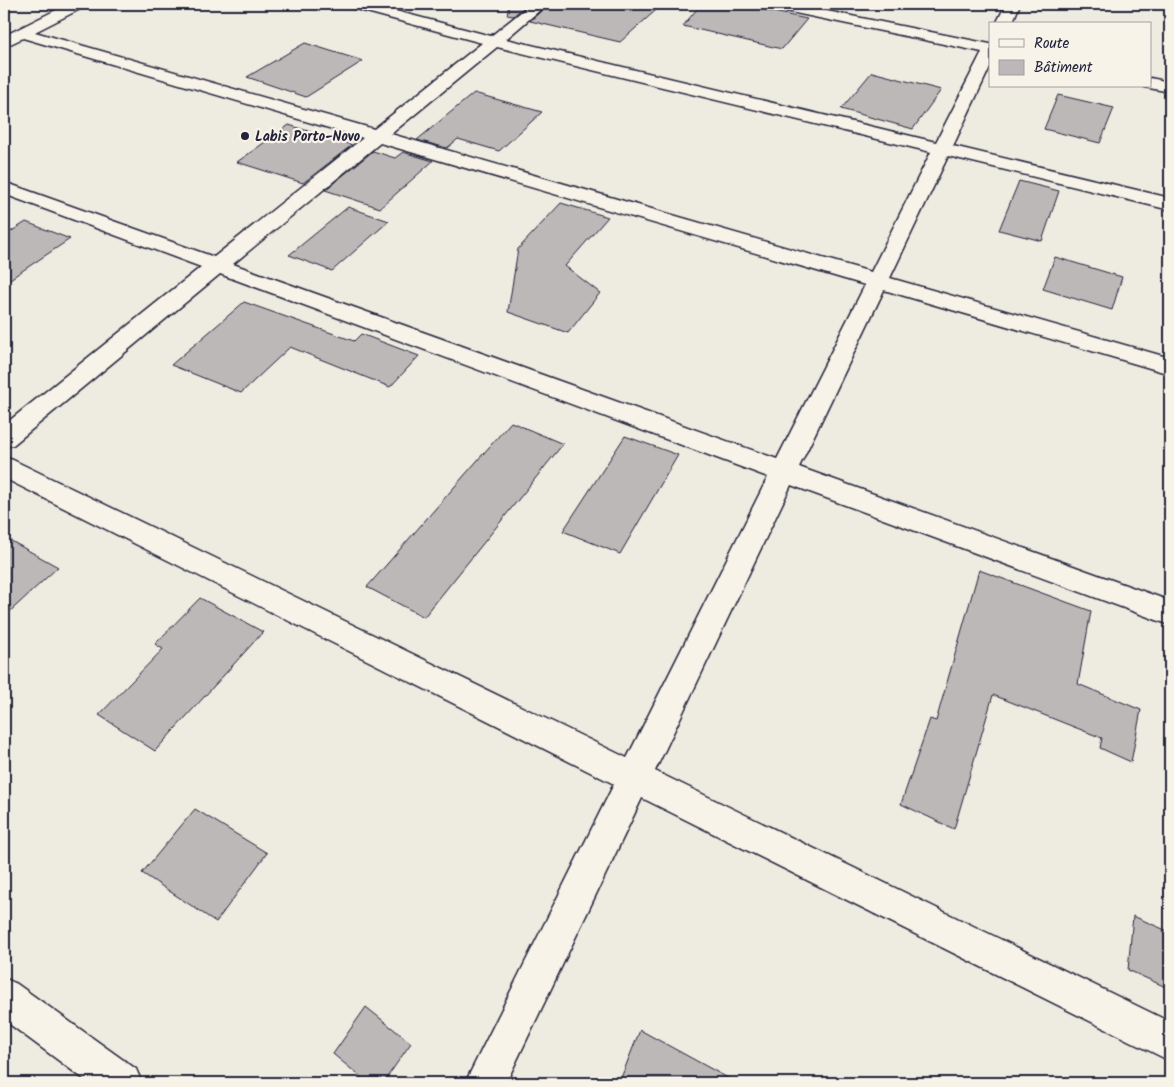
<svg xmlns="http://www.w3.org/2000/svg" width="1174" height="1087" viewBox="0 0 1174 1087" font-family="Kalam,sans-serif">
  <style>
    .building { fill: #bbb8b7; stroke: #22223b }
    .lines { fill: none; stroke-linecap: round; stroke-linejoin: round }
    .street-casing { stroke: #22223b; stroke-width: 3 }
    .street { fill: #f7f3e8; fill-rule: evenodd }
    .poi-dot { fill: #22223b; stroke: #f7f3e8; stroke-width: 2 }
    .labels { text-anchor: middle; stroke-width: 4.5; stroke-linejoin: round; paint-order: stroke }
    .far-poi-label { font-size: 14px; font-weight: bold; fill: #22223b; stroke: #f7f3e8; text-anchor: start }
  </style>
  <rect width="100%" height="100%" fill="#eeebe1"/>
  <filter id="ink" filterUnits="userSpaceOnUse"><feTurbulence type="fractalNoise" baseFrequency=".02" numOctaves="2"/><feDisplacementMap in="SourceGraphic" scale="10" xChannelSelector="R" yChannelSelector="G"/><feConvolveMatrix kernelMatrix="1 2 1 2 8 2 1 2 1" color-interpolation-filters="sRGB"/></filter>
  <g filter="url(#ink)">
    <g class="building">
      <polygon points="509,4 528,4 513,16 507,15"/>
      <polygon points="549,4 663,4 620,42 530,21"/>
      <polygon points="701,4 735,4 807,19 782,49 683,26"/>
      <polygon points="305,43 363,61 306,97 247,77"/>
      <polygon points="872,72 941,90 913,129 841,109"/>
      <polygon points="474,93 542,112 499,151 458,139 447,148 417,140"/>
      <polygon points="1058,95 1114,108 1100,143 1044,129"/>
      <polygon points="289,125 352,145 303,183 237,162"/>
      <polygon points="373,151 395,158 403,152 433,161 380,208 325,190"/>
      <polygon points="1019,181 1059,191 1042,241 999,230"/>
      <polygon points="561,203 608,217 565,266 600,293 568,333 508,312 518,249"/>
      <polygon points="348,207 389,221 332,271 289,255"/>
      <polygon points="26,222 70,239 4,283 4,236"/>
      <polygon points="1055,257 1122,277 1112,310 1043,289"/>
      <polygon points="244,302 354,341 361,334 419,356 390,387 290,347 241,393 171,365"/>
      <polygon points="511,422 563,444 424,617 367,587"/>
      <polygon points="625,436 678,455 620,554 563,531"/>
      <polygon points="4,537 58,567 4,617"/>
      <polygon points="979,570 1091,611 1078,684 1141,710 1131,762 1100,748 1102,738 993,695 954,829 901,804 930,719 936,721"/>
      <polygon points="200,598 263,632 155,751 99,715 163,649 155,644"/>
      <polygon points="195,809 267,853 216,922 142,873"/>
      <polygon points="1133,916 1170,932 1170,989 1128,970"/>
      <polygon points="366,1007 411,1043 383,1083 368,1083 333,1054"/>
      <polygon points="640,1030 737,1083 619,1083"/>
    </g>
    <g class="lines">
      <defs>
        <g id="street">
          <path d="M68 4H86L84 7 35 32 374 129 482 43 348 7 346 4H369L491 36 531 4H547L506 39 936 142 982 52 771 8 766 7 764 4H792L990 44V67L953 146 1170 198V210L948 156 890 278 1170 358V374L884 290 799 467 1170 601V625L791 485 655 771 1170 1022V1061L642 798 506 1083H465L614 784 4 478V457L13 460 627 758 768 477 220 274 13 445 4 447V425L201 267 4 194V182L214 257 363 138 23 38 4 47V36ZM497 47 931 152 871 272 391 134ZM380 143 865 285 777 459 233 264Z"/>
          <polygon points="1006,4 1020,4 1012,24 996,24"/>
          <polygon points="1150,78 1170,82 1170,92 1144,87 1150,86"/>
          <polygon points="4,978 17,984 136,1069 142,1083 89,1083 4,1020"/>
        </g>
      </defs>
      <use href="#street" class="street-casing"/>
      <use href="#street" class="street"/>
    </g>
  </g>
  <circle class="poi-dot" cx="245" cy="136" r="5"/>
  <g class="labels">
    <g class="far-poi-label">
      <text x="255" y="141">Labis Porto-Novo</text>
    </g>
  </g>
  <rect width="1174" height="1087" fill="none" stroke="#f7f3e8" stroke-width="20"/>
  <rect x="10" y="10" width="1154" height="1067" fill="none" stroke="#22223b" stroke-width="2" filter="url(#ink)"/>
  <rect x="989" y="22" width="162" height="65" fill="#f7f3e8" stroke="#a29fa3"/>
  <rect x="999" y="39" width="25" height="8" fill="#f7f3e8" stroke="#a29fa3"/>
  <text x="1034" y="48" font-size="15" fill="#22223b">Route</text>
  <rect x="999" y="60" width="25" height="15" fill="#bbb8b7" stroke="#a29fa3"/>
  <text x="1034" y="72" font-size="15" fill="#22223b">Bâtiment</text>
</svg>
